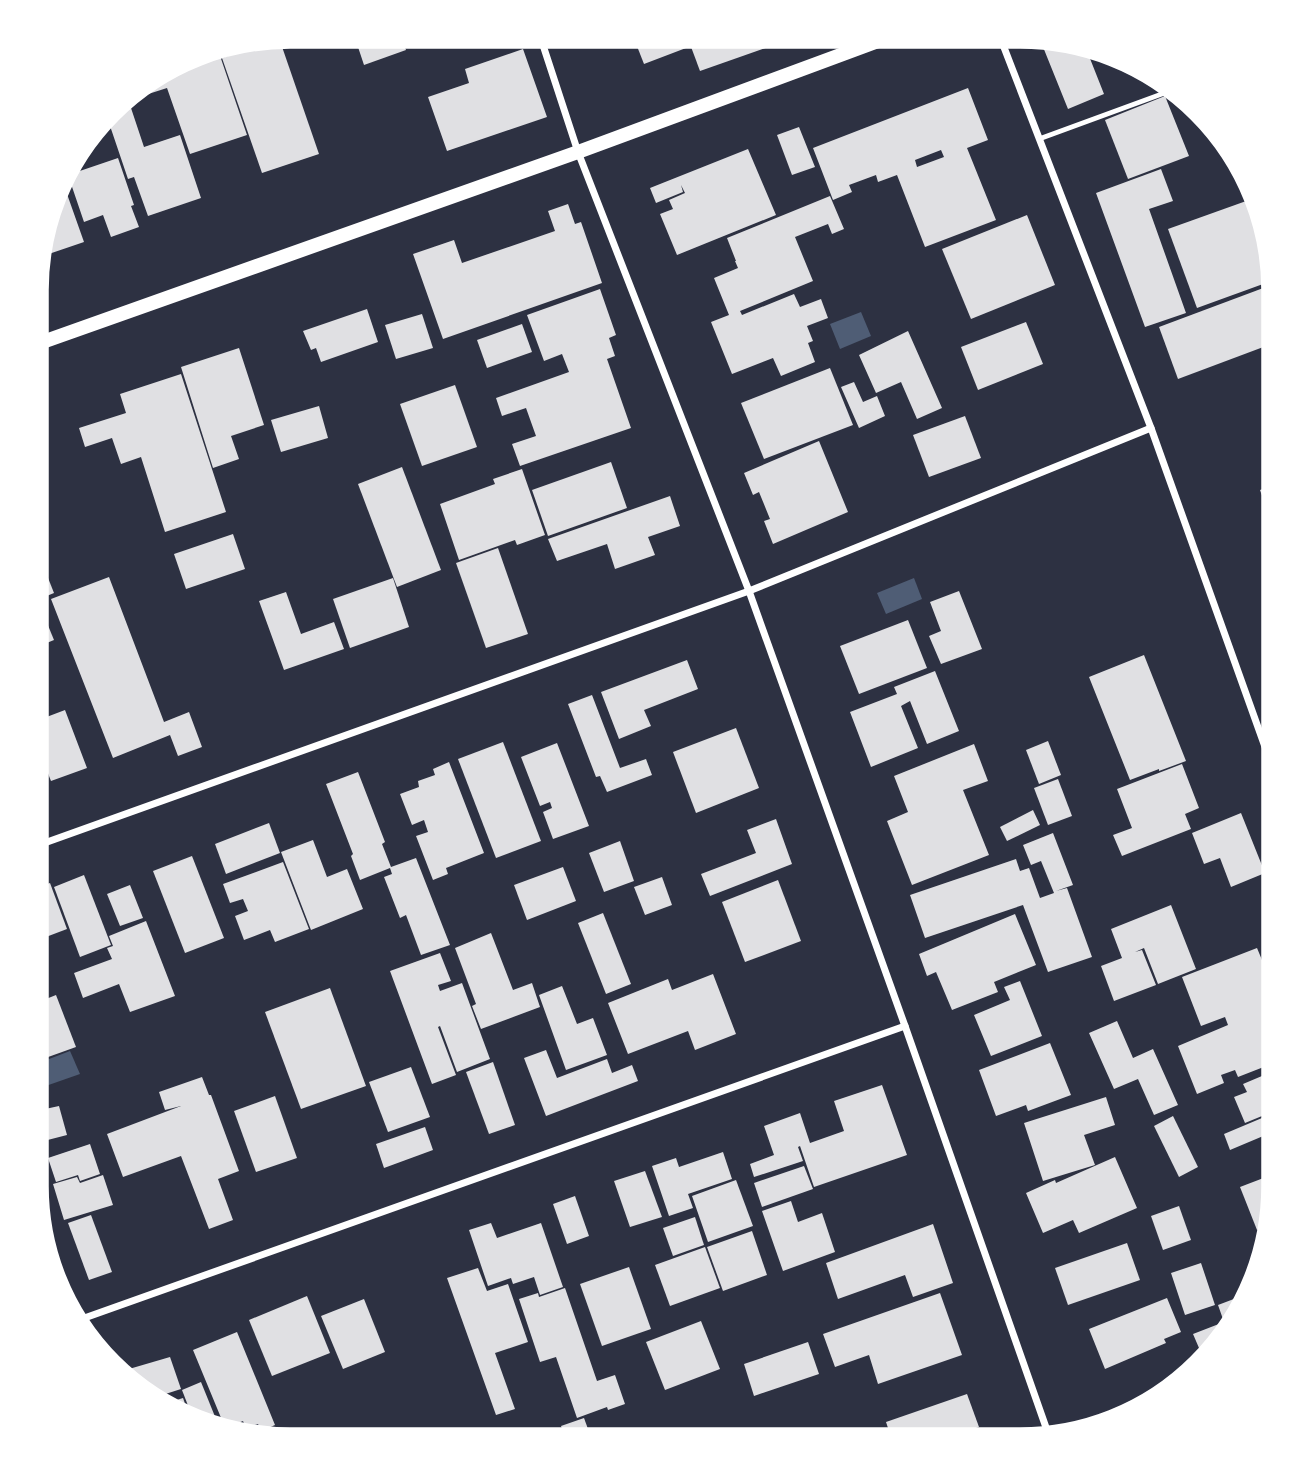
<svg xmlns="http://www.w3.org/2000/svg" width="1310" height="1476" viewBox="0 0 1310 1476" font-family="'IBM Plex Serif',serif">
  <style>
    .water { fill: #4f5d75 }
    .building { fill: #e0e0e3; fill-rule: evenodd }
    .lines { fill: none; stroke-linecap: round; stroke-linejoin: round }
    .service { stroke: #fff; stroke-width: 5 }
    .minor { stroke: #fff; stroke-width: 7 }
    .secondary { stroke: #fff; stroke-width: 14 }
    .rim { fill: none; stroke: #fff; stroke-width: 3.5 }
  </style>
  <rect width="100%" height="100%" fill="#2d3142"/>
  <g class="water">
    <polygon points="861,312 871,336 840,349 830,324"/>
    <polygon points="914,578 922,599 886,614 877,593"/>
    <polygon points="70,1051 80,1074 40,1088 36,1076 36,1064"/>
  </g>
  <g class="building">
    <polygon points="354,35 400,35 406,50 364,65"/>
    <polygon points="633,36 681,36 686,48 644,64"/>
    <polygon points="687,36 774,36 777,44 700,71"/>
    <polygon points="1039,37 1053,37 1098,53 1089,56 1104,94 1068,109"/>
    <polygon points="279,38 319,154 262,173 222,58"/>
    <polygon points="217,47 247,135 190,154 167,88 117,104 122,98 208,49"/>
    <polygon points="523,49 547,117 447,151 428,97 469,83 465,69"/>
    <path d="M968 88 988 140 967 148 996 220 925 247 897 175 878 182 876 175 849 185 852 192 833 200 813 148ZM941 150 944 157 917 167 915 160Z"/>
    <polygon points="1165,96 1189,156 1128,179 1105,120"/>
    <polygon points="131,108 144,147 180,135 201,198 148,216 134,177 128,179 107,117"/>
    <polygon points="799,127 815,167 792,175 777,135"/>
    <polygon points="748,149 776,215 677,255 660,214 673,209 669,200 685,193 681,185 683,192 656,203 650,188"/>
    <polygon points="118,158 134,205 131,206 139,227 111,237 103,215 84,222 68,175"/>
    <polygon points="1161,169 1173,201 1149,209 1186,313 1145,327 1096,193"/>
    <polygon points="67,194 84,242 37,258 58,197"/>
    <polygon points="830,196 844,229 832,234 828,224 795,237 813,281 740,311 742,315 794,294 800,307 821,299 828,318 807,326 813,341 808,343 815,362 781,376 773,358 732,374 711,322 729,315 714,278 738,268 735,261 736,261 727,238"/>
    <polygon points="1249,200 1274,274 1274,280 1197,308 1168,229"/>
    <polygon points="568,204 575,224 581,222 602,283 443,339 413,254 454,240 462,263 555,231 548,211"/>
    <polygon points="1027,215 1055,285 971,319 942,249"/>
    <polygon points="1274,284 1274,343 1178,379 1159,327"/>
    <polygon points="600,289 616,335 609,338 615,356 607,359 631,428 520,466 512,444 536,436 526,408 502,416 496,398 569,372 562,354 544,361 527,315"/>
    <polygon points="367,309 378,342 321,362 316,348 311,350 303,331"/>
    <polygon points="422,314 433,348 396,359 385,325"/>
    <polygon points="1026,322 1043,364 978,390 961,347"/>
    <polygon points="522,324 532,352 487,368 477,340"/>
    <polygon points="908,331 942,408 917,419 901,382 876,393 859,355"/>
    <polygon points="239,348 264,425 231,436 239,459 213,468 181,367"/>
    <polygon points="830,368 853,425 764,459 741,403"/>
    <polygon points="181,374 226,512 165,532 141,457 121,464 112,438 85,447 79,428 126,413 120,394"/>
    <polygon points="854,382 863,402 877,396 885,416 859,428 841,387"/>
    <polygon points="455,385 477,447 422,466 400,404"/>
    <polygon points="319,406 328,438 281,452 271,420"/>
    <polygon points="965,416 981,458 929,477 913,435"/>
    <polygon points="819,441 848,512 773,544 764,521 770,519 759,492 753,495 744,473"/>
    <polygon points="611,462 627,508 548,536 532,490"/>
    <polygon points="402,467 441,570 397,587 358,484"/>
    <polygon points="522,469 545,535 517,545 515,540 459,560 440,504 495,484 493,479"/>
    <polygon points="1274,485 1274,529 1260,490"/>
    <polygon points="670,496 680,526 648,537 655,555 615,569 607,544 557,561 548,539"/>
    <polygon points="233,534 245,569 186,589 174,554"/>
    <polygon points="498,548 528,634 486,648 456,563"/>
    <polygon points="37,550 54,593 37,600"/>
    <polygon points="109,577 164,722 189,712 202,747 178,756 170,735 113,758 51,599"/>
    <polygon points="393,578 409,627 350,648 333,599"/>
    <polygon points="959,591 982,649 941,664 929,636 941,631 930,602"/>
    <polygon points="286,592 301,634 334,622 344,649 284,670 259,601"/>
    <polygon points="40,606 54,640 37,647 37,607"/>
    <polygon points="908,620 927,668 859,694 840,646"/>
    <polygon points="1144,655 1186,761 1159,771 1159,769 1130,780 1089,677"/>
    <polygon points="687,660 698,689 644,710 651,726 619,739 601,692"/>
    <polygon points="935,671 959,731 927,744 910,701 901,706 918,748 871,767 850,712 897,694 894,687"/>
    <polygon points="592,695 620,768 646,759 652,775 607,792 600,776 596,777 568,704"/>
    <polygon points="65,710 87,768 51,781 40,753 36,754 36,721"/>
    <polygon points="736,728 759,788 696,813 673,752"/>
    <polygon points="1048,741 1061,775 1039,784 1026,750"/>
    <polygon points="503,742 541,841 496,858 458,759"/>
    <polygon points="557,743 589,826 553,839 543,812 552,808 550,802 540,806 521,757"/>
    <polygon points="974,744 988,781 963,790 989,855 912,885 887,821 908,812 894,776"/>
    <polygon points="449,762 484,853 446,868 448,874 433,880 416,836 428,832 424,820 412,825 400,794 419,787 418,781 435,775 433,769"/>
    <polygon points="1182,764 1199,808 1185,814 1191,829 1122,856 1113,835 1132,828 1117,789"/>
    <polygon points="358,772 385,842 382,844 391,867 416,858 450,945 421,955 406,915 400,918 384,877 392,874 390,868 360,880 351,856 353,854 326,784"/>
    <polygon points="1058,779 1072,816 1048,825 1034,788"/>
    <polygon points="1033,810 1040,825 1007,841 1000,827"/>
    <polygon points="1241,813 1265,873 1231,887 1220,858 1204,864 1192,833"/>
    <polygon points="776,819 792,864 710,896 701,874 756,853 747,830"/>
    <polygon points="269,823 280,853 226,874 215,844"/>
    <polygon points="1053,833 1073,885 1056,891 1067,888 1092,957 1048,972 1023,905 925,938 910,895 1016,859 1020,871 1029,868 1040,898 1054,893 1041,861 1031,865 1023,845"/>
    <polygon points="313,840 327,877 347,869 363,909 311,930 281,852"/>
    <polygon points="620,841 634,881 604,892 589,853"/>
    <polygon points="192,856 224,938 185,953 153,871"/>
    <polygon points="283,862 309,929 275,942 270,930 244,940 235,916 248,911 243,899 230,903 223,884"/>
    <polygon points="563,867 576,901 527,920 514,885"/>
    <polygon points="84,875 111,945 80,957 54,887"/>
    <polygon points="662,877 672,905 645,915 634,887"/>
    <polygon points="778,880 801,941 745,962 722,902"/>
    <polygon points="50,883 67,929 38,940 36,935 36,888"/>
    <polygon points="130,885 143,918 120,926 107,894"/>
    <polygon points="1171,905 1196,969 1158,984 1144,948 1135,952 1142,950 1156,985 1114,1001 1101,966 1122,958 1111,929"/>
    <polygon points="603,913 631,984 606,994 578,923"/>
    <polygon points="1015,914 1036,965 994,982 998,992 952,1010 936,972 927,976 919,954"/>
    <polygon points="146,921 175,996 130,1012 119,984 83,998 74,973 112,959 107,948 113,946 109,936"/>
    <polygon points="491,933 513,990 532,983 540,1007 481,1029 472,1006 476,1004 455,948"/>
    <polygon points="1257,948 1267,972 1274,969 1274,1063 1238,1077 1235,1070 1221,1075 1224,1083 1197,1094 1178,1046 1228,1025 1225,1017 1201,1026 1182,977"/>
    <polygon points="440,953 451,981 438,985 440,991 462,983 490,1059 457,1072 440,1026 438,1027 456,1075 432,1084 390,971"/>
    <polygon points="713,974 736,1034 695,1050 688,1031 628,1054 608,1003 668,979 672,990"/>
    <polygon points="1020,981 1042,1036 991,1056 974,1015 1010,1000 1004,987"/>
    <polygon points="562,986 577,1024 593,1018 607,1055 566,1070 539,995"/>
    <polygon points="330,988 366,1086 301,1109 265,1012"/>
    <polygon points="56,995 76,1047 37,1061 36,1058 36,1003"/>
    <polygon points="1117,1021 1133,1058 1153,1049 1178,1105 1154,1115 1138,1079 1114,1089 1089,1033"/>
    <polygon points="1050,1043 1071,1095 1028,1111 1026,1105 996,1116 979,1070"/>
    <polygon points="546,1050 557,1078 607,1059 612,1073 632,1065 638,1081 546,1116 524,1058"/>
    <polygon points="493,1062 515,1125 489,1134 466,1072"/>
    <polygon points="411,1067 430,1117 388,1132 369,1082"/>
    <polygon points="1274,1071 1274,1128 1268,1131 1262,1116 1245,1123 1234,1097 1247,1092 1243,1084"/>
    <polygon points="202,1077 209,1095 211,1095 239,1171 218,1179 233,1220 209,1229 181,1156 123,1177 107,1134 181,1106 165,1110 159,1092"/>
    <polygon points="882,1085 907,1155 814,1187 800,1146 798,1147 803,1161 754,1177 750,1164 774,1155 764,1126 800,1113 810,1143 844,1131 834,1101"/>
    <polygon points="275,1096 297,1158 256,1172 234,1111"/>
    <polygon points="1106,1097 1115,1125 1084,1135 1095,1165 1043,1181 1024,1123"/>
    <polygon points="59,1106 67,1135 36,1143 36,1111"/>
    <polygon points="1173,1116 1198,1167 1179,1177 1154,1126"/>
    <polygon points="1262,1118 1268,1134 1230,1150 1224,1134"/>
    <polygon points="425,1127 433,1150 384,1168 376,1144"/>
    <polygon points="90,1144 100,1174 80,1181 78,1175 56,1182 48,1158"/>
    <polygon points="723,1152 732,1179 688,1194 693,1208 669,1216 652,1166 676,1158 679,1167"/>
    <polygon points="1115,1157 1137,1208 1079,1233 1073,1220 1043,1233 1026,1193 1055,1180 1056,1183"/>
    <polygon points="804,1166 813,1189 762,1207 754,1183"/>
    <polygon points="645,1171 662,1217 630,1227 614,1181"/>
    <polygon points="1274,1174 1274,1202 1267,1226 1257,1230 1240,1187"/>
    <polygon points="103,1175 113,1205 64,1220 53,1184 77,1177 80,1183"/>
    <polygon points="736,1180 753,1226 708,1242 692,1196"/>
    <polygon points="575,1196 589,1236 567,1244 553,1204"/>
    <polygon points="791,1201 798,1222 822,1213 835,1252 783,1271 762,1211"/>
    <polygon points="1179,1206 1191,1240 1163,1250 1151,1216"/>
    <polygon points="91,1215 112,1272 89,1280 68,1223"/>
    <polygon points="695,1217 704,1245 673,1256 663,1228"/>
    <polygon points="491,1223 497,1238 541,1223 563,1287 540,1295 534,1277 513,1284 511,1278 488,1286 469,1230"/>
    <polygon points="933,1224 953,1283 913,1297 905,1275 838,1299 826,1263"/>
    <polygon points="752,1231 767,1275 723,1291 707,1247"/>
    <polygon points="1127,1243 1140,1280 1068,1305 1055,1268"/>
    <polygon points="705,1247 720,1288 670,1306 655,1265"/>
    <polygon points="1201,1263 1215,1305 1185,1315 1171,1273"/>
    <polygon points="629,1267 651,1329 602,1346 580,1284"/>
    <polygon points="478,1268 487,1291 508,1284 528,1342 495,1353 515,1409 496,1415 447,1278"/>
    <polygon points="565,1288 597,1381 615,1375 625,1404 608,1410 607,1407 577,1418 556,1357 540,1362 519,1299 538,1293 539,1297"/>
    <polygon points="940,1293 962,1355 878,1384 869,1355 835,1367 823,1334"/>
    <polygon points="1247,1294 1241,1314 1202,1355 1193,1334 1224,1322 1218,1305"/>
    <polygon points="307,1296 330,1353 272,1376 249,1320"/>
    <polygon points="1167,1298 1181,1332 1164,1339 1166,1343 1105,1369 1089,1329"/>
    <polygon points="364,1299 385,1352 343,1369 321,1316"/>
    <polygon points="701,1321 720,1369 665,1390 646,1342"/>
    <polygon points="237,1332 275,1425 261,1431 258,1424 246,1428 243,1421 228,1427 224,1425 193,1350"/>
    <polygon points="808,1342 819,1374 754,1396 744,1364"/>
    <polygon points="170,1357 181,1389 153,1398 132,1378 129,1369"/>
    <polygon points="201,1382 218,1424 192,1416 182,1390"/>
    <polygon points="967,1394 979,1427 940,1440 892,1440 886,1422"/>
    <polygon points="183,1398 189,1415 161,1405"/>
    <polygon points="584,1418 592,1440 566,1440 561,1426"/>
    <polygon points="986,1428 991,1440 953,1440"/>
    <polygon points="841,1429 845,1440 809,1440"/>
  </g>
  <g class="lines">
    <polyline class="service" points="1039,139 1170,91"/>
    <g class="minor">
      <polyline points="540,36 578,152 749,591 905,1026 1049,1436"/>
      <polyline points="1000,37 1151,428 1274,772"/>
      <polyline points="36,846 749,591 1151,428"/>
      <polyline points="76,1321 905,1026"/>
    </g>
    <polyline class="secondary" points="37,344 578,152 889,37"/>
  </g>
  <path d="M0 0H1310V1476H0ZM290 47H1020A243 243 0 0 1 1263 290V1186A243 243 0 0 1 1020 1429H290A243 243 0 0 1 47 1186V290A243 243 0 0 1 290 47Z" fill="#fff" fill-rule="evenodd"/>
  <path class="rim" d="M290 47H1020A243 243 0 0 1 1263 290V1186A243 243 0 0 1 1020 1429H290A243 243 0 0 1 47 1186V290A243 243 0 0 1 290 47Z"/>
</svg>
